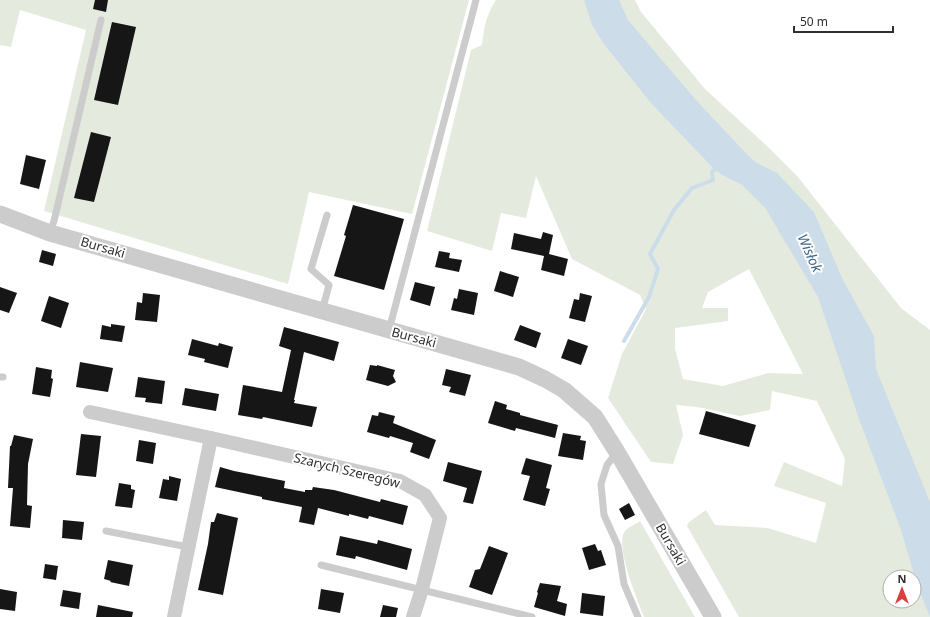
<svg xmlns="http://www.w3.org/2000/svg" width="930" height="617" viewBox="0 0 930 617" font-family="'Noto Sans',sans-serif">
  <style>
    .green { fill: #e4ebde; fill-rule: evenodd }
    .water { fill: #ccdce9 }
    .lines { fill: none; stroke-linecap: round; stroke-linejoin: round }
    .stream { stroke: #ccdce9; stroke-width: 4 }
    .building { fill: #161616 }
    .service { stroke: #ccc; stroke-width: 7 }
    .minor { stroke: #ccc; stroke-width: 14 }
    .tertiary { stroke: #ccc; stroke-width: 17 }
    .labels { text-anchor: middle; stroke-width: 4; stroke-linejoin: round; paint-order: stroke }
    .street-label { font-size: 13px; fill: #2f2f2f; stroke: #fff }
    .water-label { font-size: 14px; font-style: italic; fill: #436a8b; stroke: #fff }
  </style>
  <rect width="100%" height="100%" fill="#fff"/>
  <g class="green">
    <polygon points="0,0 469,0 412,214 309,192 288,284 44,211 86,30 20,10 11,47 0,45"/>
    <path d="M496 0H635L641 12 705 89 768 147 798 177 901 308 930 330V617H739L687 526 689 522 706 510 715 525 768 528 816 543 826 503 774 486 784 462 842 486 845 459 817 401 772 391 770 410 740 416 697 407 676 405 683 435 673 464 651 462 608 398 622 354 646 309 640 295 572 259 536 176 526 218 501 213 492 251 427 231 471 50 482 45C484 28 486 15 496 0ZM749 269 803 374 768 373 723 386 683 379 675 349V328L728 321V308H702L708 292ZM890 577H914V601H890Z"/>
    <path d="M640 521 695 617H644C638 601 614 545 625 531 627 528 636 524 640 521Z"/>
  </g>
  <polygon class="water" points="584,0 619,0 628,20 696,100 742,149 755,162 777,173 814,212 842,278 874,336 876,369 930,502 930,617 917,585 901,530 859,419 818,297 781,235 766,209 741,184 726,177 715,170 650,102 604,44 592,25"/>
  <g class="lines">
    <polyline class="stream" points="624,341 649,297 658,269 650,254 674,210 692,188 713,180 712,172 718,166"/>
  </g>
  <g class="building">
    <polygon points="95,0 108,0 106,12 93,9"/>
    <polygon points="112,22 136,27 118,105 94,100"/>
    <polygon points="91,132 111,137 94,202 74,198"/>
    <polygon points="26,155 46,160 39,189 20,184"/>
    <polygon points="353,205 404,219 384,290 334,276 346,236 344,235"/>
    <polygon points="543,232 553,235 549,254 568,259 564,276 541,270 544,256 511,249 514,233 541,239"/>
    <polygon points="42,250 56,254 53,266 39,262"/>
    <polygon points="439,251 450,253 449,258 462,260 459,272 435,267"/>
    <polygon points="500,271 519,277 513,297 494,291"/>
    <polygon points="415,282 435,287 430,306 410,300"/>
    <polygon points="0,287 17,293 9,313 0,310"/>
    <polygon points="459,289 478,293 474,315 451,310 454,298 457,299"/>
    <polygon points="143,293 160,295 157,322 135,320 137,302 142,303"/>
    <polygon points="580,293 592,296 585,322 569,318 574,299 579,300"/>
    <polygon points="49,296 69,303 61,328 41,321"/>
    <polygon points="111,324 125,326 122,342 100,339 102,325 111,327"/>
    <polygon points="520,325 541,333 536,348 514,340"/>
    <polygon points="284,327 339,342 334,361 304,352 294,400 295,400 294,403 317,407 312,427 263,417 262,419 238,415 243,385 282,392 291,350 279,346"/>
    <polygon points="192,339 218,346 219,343 233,347 228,368 204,362 205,359 188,355"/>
    <polygon points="568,339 588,346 581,365 561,358"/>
    <polygon points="80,362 113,368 108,392 76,387"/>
    <polygon points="370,365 377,366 377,365 395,370 393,376 396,382 388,386 366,380"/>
    <polygon points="36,367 52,370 51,378 53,379 50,397 32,394"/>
    <polygon points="446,369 471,375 465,396 449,392 451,387 442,385"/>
    <polygon points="138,377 165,381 162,404 145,402 146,398 135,397"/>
    <polygon points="185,388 219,394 216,411 182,405"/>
    <polygon points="495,401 507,405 506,409 520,413 520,415 558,425 555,438 516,428 515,431 488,423"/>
    <polygon points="706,411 756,425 749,447 699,434"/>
    <polygon points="379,412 395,416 393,423 436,440 429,459 410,452 413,443 390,436 389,438 367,432 372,415 378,416"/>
    <polygon points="563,433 581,436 580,440 586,441 583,460 558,456"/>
    <polygon points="81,434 101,436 96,477 76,475"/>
    <polygon points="14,435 33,439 28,464 27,505 32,506 30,528 10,526 13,488 8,488 10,446 11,446"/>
    <polygon points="139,440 156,443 153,464 136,461"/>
    <polygon points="526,458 552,465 546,488 550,489 545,506 523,500 530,476 521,474"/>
    <polygon points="448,462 482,471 473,504 463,502 467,488 443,481"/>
    <polygon points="220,467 234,471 285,481 284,488 305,492 305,490 312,490 313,487 334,490 380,502 381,499 408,506 403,525 369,516 368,519 349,514 349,516 318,508 314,525 299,522 302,507 262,499 262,497 215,487"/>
    <polygon points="169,476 181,479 177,501 159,498 163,479 169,480"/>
    <polygon points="119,483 131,485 131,489 135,490 132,508 115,506"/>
    <polygon points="629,503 635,515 625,520 619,509"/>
    <polygon points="217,513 238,518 223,595 198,590 208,544 211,522 214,522"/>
    <polygon points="63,520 84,522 82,540 62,538"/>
    <polygon points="340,536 377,544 378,540 412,549 407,570 356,556 355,559 336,555"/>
    <polygon points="595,544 598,551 601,550 606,565 589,570 582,548"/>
    <polygon points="489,546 508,553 492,595 469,587 475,570 480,569"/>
    <polygon points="108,560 133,565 129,586 110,582 111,581 104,579"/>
    <polygon points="45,564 58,566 56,580 43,578"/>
    <polygon points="540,583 561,586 557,601 567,604 565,616 534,607 538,593 537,592"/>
    <polygon points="0,589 17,592 15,611 0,609"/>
    <polygon points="321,589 344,593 340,613 318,609"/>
    <polygon points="63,590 81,593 79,609 60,606"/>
    <polygon points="582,593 605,596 603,616 580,613"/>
    <polygon points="98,605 133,612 132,617 96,617"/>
    <polygon points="383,605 398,608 396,617 380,617"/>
  </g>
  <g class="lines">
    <g class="service">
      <polyline points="50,232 54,221 101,20"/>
      <polyline points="322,311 329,285 311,269 327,215"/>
      <polyline points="389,330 476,0"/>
      <polyline points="0,377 3,377"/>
      <polyline points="617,452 607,465 601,484 604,515 618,546 624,584 638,617"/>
      <polyline points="106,531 188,547"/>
      <polyline points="321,565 532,617"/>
    </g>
    <g class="minor">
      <polyline points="90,412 211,438 400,481 425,495 440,518 422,589 413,617"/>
      <polyline points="174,617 211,438"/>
    </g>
    <polyline class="tertiary" points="0,214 50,233 519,367 545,379 564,390 595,417 617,452 713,617"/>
  </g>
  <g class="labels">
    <g class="street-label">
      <text transform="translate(103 247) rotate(16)" y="5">Bursaki</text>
      <text transform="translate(414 337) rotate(15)" y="5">Bursaki</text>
      <text transform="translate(347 470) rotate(14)" y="5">Szarych Szeregów</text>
      <text transform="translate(671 544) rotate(60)" y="5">Bursaki</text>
    </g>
    <g class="water-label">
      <text transform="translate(810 253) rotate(66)" y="5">Wisłok</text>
    </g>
  </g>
  <g transform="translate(902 589)"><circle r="19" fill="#ffffff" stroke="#acacac"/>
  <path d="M0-3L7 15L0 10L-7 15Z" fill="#d83f3f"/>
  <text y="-6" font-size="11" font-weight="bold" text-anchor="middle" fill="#2f2f2f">N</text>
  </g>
  <path d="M794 26v6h99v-6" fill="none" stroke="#2f2f2f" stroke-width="2"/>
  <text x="800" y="26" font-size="12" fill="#2f2f2f" stroke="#ffffff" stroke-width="3" paint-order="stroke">50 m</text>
</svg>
